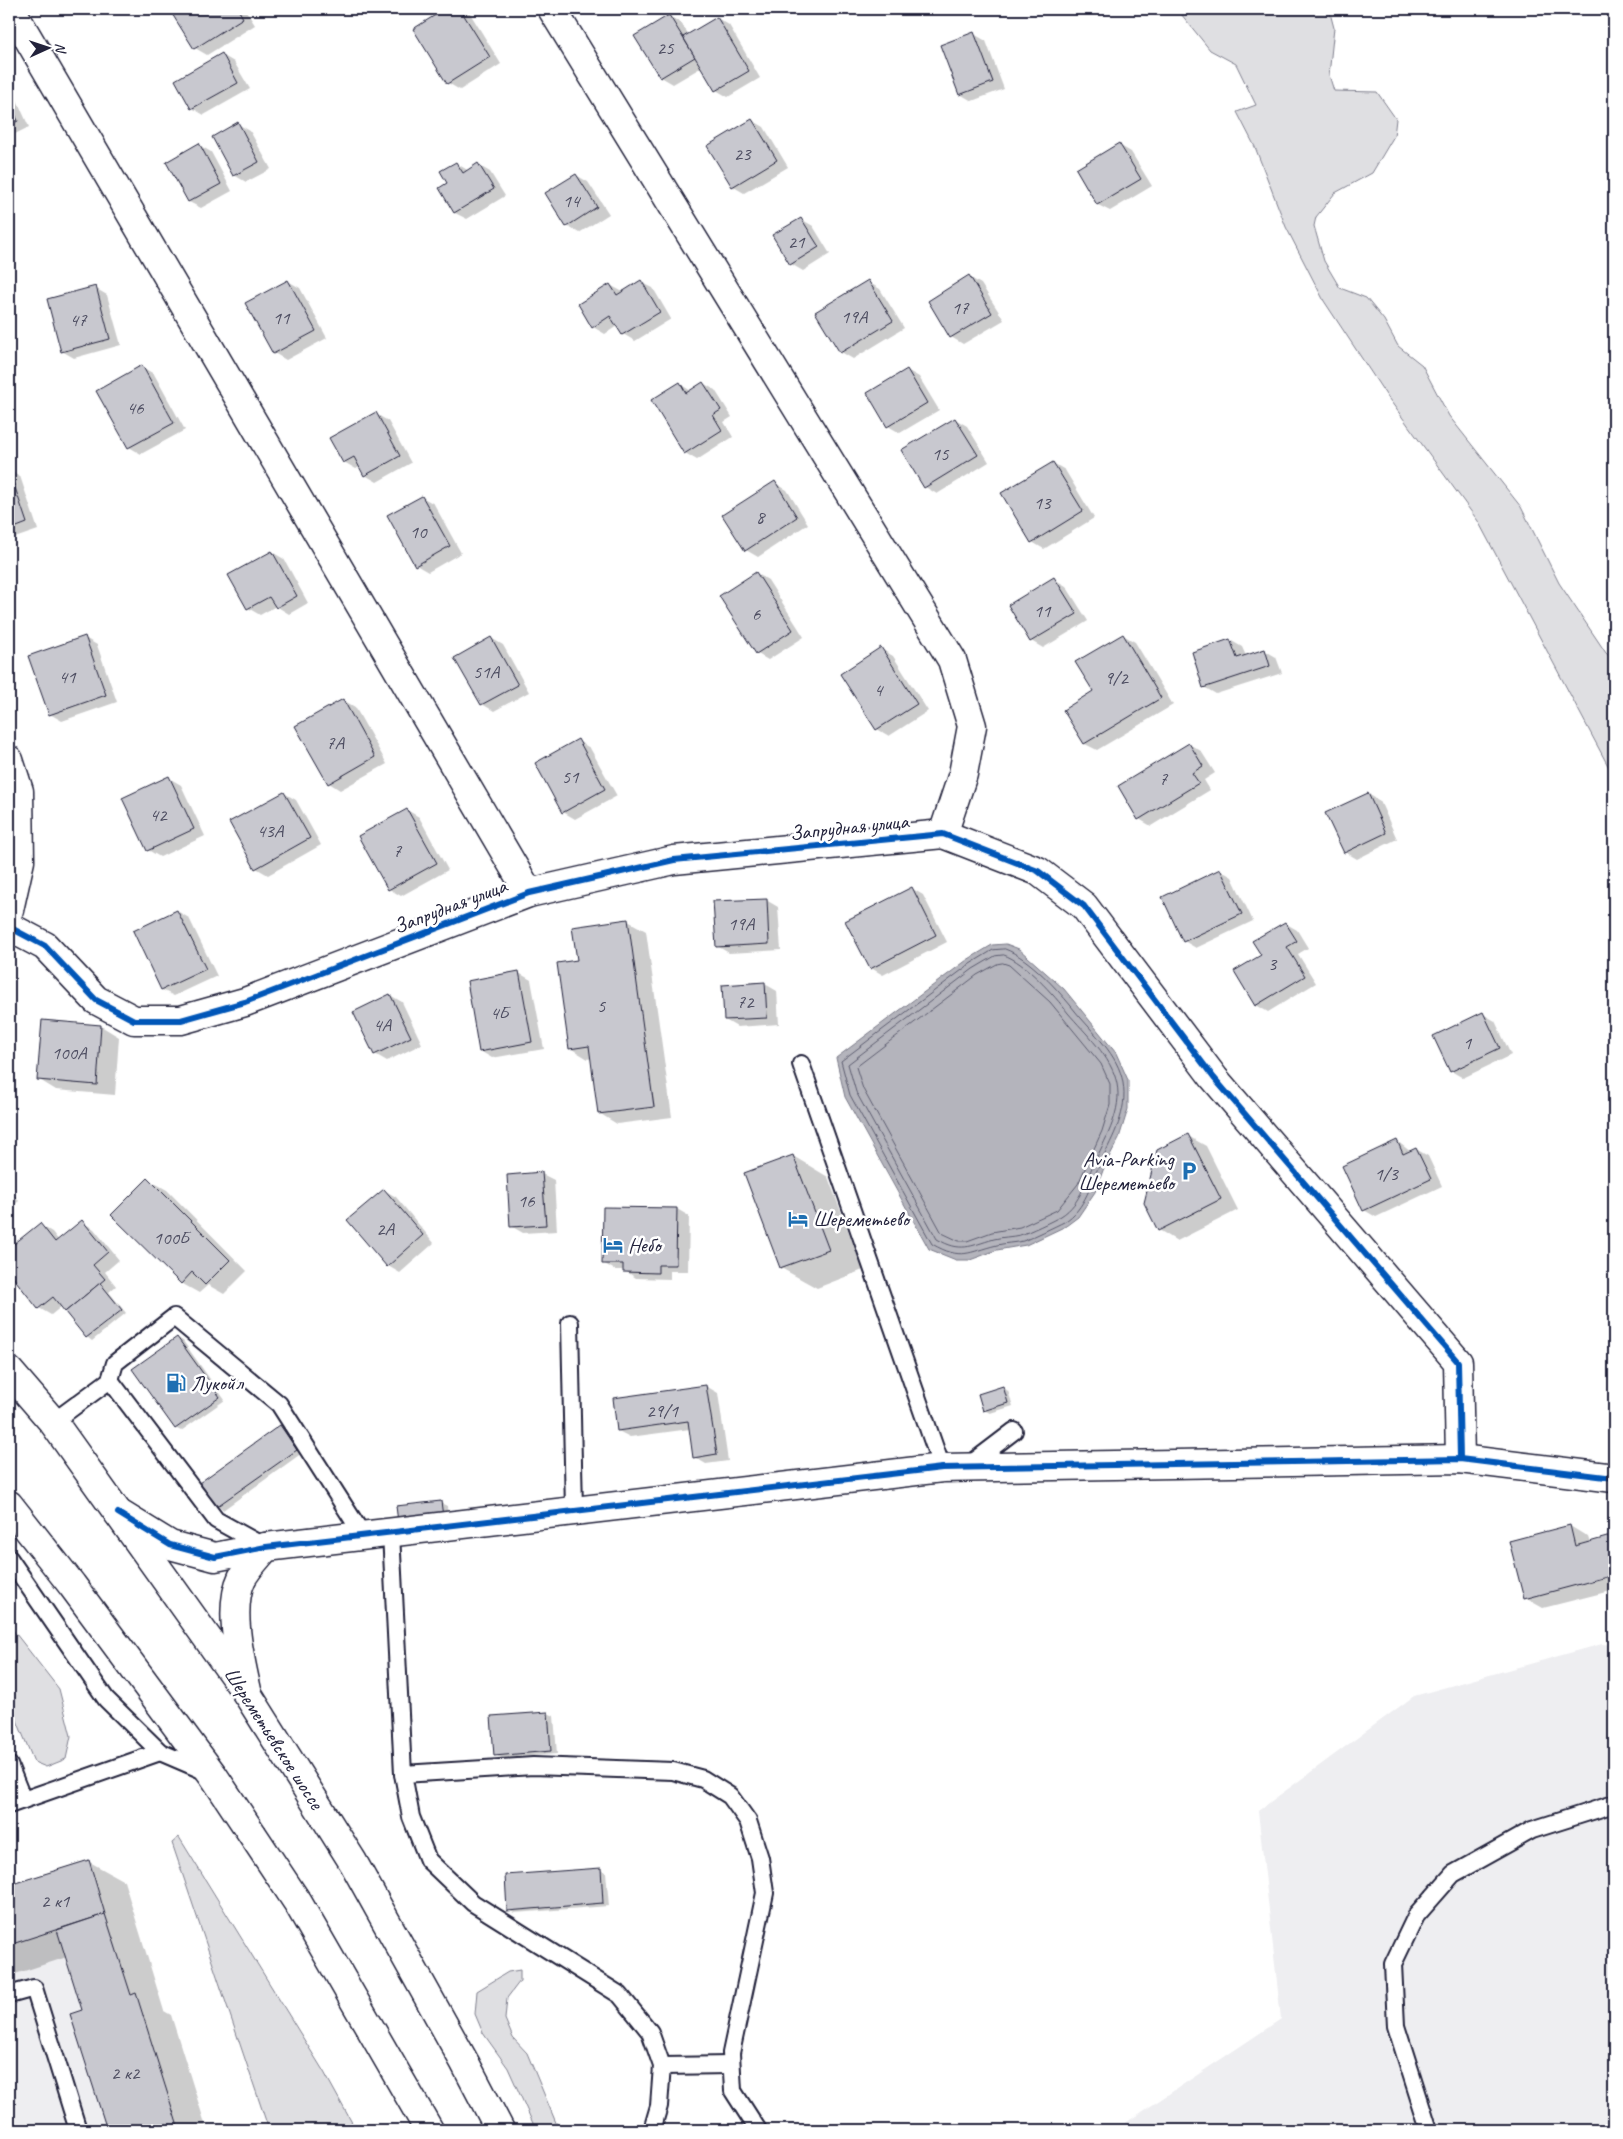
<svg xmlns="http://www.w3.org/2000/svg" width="1623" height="2139" viewBox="0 0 1623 2139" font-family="Caveat,sans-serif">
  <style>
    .built { fill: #eeeef1 }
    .green { fill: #dfdfe2; stroke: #80808e }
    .water { fill: #b4b4bc; stroke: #7a7a88 }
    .shadow { fill: #0003 }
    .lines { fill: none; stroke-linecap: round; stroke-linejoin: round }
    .shore { stroke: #5c5c6f; stroke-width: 1 }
    .building { fill: #c8c8cf; stroke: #22223b }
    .service-casing { stroke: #22223b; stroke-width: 20 }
    .minor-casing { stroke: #22223b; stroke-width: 31 }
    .primary-casing { stroke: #22223b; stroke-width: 31 }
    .service { stroke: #fff; stroke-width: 16 }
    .minor { stroke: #fff; stroke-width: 28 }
    .primary { stroke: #fff; stroke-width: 28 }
    .cycleway-casing { stroke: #fff; stroke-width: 9 }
    .cycleway { stroke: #0057b8; stroke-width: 6 }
    .labels { text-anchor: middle; stroke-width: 5; stroke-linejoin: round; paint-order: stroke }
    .number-label { font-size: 19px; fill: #4c4c60 }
    .street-label { font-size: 21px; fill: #22223b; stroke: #fff }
    .poi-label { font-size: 21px; fill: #22223b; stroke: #fff; text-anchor: start }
  </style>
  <rect width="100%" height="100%" fill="#fff"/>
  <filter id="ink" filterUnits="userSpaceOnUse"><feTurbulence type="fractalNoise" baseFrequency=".02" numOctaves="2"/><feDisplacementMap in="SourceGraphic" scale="10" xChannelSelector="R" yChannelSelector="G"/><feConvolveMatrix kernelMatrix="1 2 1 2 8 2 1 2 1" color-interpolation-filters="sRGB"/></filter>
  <g filter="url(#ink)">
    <g class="built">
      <polygon points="1602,1644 1614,1645 1614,2130 1115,2130 1281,2019 1258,1811 1414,1696"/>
      <polygon points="89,1860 131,1995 136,1993 179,2130 9,2130 9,1885"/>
    </g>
    <g class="green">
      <polygon points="1177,9 1329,9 1334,28 1329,75 1334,91 1377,92 1396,119 1394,136 1372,173 1335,193 1316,217 1314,226 1324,261 1340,288 1366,298 1384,320 1398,346 1422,365 1449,416 1521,507 1559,583 1606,653 1614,661 1614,777 1478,521 1386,395 1324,301 1286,227 1255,147 1237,112 1256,105 1236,64 1210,50"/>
      <polygon points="9,1625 59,1689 71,1736 66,1759 46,1767 34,1762 9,1701"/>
      <polygon points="179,1837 324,2072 356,2130 269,2130 172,1843"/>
      <polygon points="520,1970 520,1981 507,1998 505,2019 513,2038 527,2053 559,2130 536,2130 508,2068 483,2033 475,2014 477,1991 508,1972"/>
    </g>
    <polygon class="water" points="1006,944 1019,949 1064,989 1116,1053 1128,1080 1128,1109 1119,1138 1105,1165 1095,1192 1078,1217 1066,1226 1026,1245 997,1250 970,1260 956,1260 929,1249 845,1097 836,1058 967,960 992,945"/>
    <g class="shadow">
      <polygon points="171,9 245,9 255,25 207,55 195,48"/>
      <polygon points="447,9 468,10 501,64 460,90 448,83 415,29"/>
      <polygon points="940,9 964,9 950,14"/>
      <polygon points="669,16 681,23 689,35 717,18 729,25 760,78 728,97 716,90 702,67 673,84 661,77 636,36"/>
      <polygon points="974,34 986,41 1004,89 972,101 960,94"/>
      <polygon points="222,55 234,62 250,89 204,115 192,108"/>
      <polygon points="9,82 29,127 9,137"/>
      <polygon points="752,120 764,127 788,167 744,193 732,186"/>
      <polygon points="238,124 250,131 271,169 246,182 234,175"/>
      <polygon points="199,145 211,152 232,191 201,208 189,202 167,162"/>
      <polygon points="1119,145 1131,152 1152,186 1110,211 1098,205 1077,170"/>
      <polygon points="456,163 469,171 478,165 490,172 505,196 467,219 455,213 440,188 449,183"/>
      <polygon points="576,175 588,182 609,214 579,233 567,226"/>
      <polygon points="801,219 813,226 830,254 803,271 791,264"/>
      <polygon points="969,277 981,284 1004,320 963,344 951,337 929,301"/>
      <polygon points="288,281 300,288 327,338 286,360 274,353"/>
      <polygon points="641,282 653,288 671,319 635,341 623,334 617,326 605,334 593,327 610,285 623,292"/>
      <polygon points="868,282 880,289 904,328 853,359 841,352"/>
      <polygon points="95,288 107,295 121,345 74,358 62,351"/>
      <polygon points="142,367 154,374 185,430 141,454 129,447"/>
      <polygon points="907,370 919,377 939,410 900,433 888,426"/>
      <polygon points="703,383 715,390 732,417 724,422 733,437 697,460 685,453 680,384 691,391"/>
      <polygon points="376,414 388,421 411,463 377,482 365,475 360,467 356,469 344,462"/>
      <polygon points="955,419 967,426 989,462 937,494 925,487"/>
      <polygon points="1053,463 1065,470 1094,518 1044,549 1032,542"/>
      <polygon points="9,470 20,476 38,530 9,540"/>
      <polygon points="775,483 787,490 808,524 758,557 746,550"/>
      <polygon points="422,497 434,504 461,553 428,572 416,565"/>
      <polygon points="272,552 284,559 308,603 289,614 276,606 260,615 248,608"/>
      <polygon points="756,573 768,580 804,637 768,660 756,653"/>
      <polygon points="1054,579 1066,586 1088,621 1043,648 1031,641"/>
      <polygon points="1123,635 1135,642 1173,705 1097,750 1085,744 1065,710 1094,692"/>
      <polygon points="85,638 97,645 117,702 62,721 50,714"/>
      <polygon points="491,638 503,645 529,692 494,711 482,704"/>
      <polygon points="1230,640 1242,647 1246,656 1264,650 1276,657 1282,673 1216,694 1204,687"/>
      <polygon points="881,649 893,656 928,711 889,736 877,729"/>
      <polygon points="343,700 355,707 387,764 340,790 329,783"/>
      <polygon points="578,741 590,748 617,796 575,819 563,812"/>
      <polygon points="1189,744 1201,751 1215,773 1204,780 1210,790 1151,826 1139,819"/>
      <polygon points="169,778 181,785 205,836 160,857 148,850"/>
      <polygon points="284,793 296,800 321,845 268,875 256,868"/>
      <polygon points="1368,794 1380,801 1397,839 1357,859 1345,852"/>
      <polygon points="407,810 419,817 448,870 401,896 389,889"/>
      <polygon points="1220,870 1232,877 1253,921 1196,948 1184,941"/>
      <polygon points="911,888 923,895 947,942 883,975 871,968"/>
      <polygon points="766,900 778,907 781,950 729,953 717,946"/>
      <polygon points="177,911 189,918 217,976 174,996 162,990"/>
      <polygon points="628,921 646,931 672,1117 617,1124 599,1113 592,1058 588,1059 570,1048 578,962"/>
      <polygon points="1285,923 1297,930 1308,948 1298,954 1316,983 1268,1012 1256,1005 1236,972 1262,955"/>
      <polygon points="519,973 531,980 544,1049 492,1058 480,1051"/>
      <polygon points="765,984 777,991 779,1024 737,1027 725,1020"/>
      <polygon points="390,995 402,1002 422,1044 387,1061 375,1054"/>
      <polygon points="1483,1014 1495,1021 1511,1055 1463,1078 1451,1071"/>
      <polygon points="43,1021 101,1026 119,1037 115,1095 56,1090 38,1079"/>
      <polygon points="1188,1136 1206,1146 1238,1210 1177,1241 1159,1230"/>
      <polygon points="1397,1141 1411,1152 1416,1149 1428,1156 1442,1186 1376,1217 1364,1210"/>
      <polygon points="793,1156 828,1177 863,1270 817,1288 781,1268 746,1174"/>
      <polygon points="542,1174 554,1180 557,1231 523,1233 511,1226"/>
      <polygon points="149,1180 167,1190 247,1271 224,1294 208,1285 199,1293 181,1283"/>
      <polygon points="9,1188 19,1201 9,1209"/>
      <polygon points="384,1190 396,1197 434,1243 400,1273 388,1266"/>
      <polygon points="677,1209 689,1216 688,1271 670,1271 670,1279 636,1278 624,1270 615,1270 603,1263"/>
      <polygon points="82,1222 94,1229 119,1260 105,1272 116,1286 109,1292 126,1313 92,1341 87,1337 62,1306 51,1315 39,1308 9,1270 9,1250 40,1225 52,1232 59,1241"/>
      <polygon points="177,1338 183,1341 225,1400 181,1431 175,1428"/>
      <polygon points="706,1386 718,1393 728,1461 706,1464 694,1457 690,1429 630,1437 618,1431"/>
      <polygon points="1003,1387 1008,1391 1013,1406 990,1413 984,1410"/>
      <polygon points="280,1427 286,1430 302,1453 223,1510 217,1506 201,1483"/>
      <polygon points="441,1503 447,1506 448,1520 405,1525"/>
      <polygon points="1570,1526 1588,1537 1590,1543 1614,1537 1614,1590 1543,1608 1525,1598"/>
      <polygon points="548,1713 554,1716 557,1754 501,1758 495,1755 492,1717"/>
      <polygon points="88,1861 124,1881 164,2011 171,2015 207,2130 108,2130 72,2015 84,2011 67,1957 9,1976 9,1886"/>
      <polygon points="600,1869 606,1872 609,1906 514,1913 509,1910"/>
    </g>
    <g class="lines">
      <g class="shore">
        <path d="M1005 949C1030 958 1059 991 1075 1011 1092 1032 1119 1055 1123 1083 1128 1111 1113 1137 1101 1161 1091 1182 1086 1209 1064 1222 1058 1225 1029 1239 1023 1241 1014 1243 1005 1243 997 1245 968 1252 962 1261 932 1244L850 1095 841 1061 970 964 993 950Z"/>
        <path d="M1004 955C1025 962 1054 995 1068 1013 1085 1033 1112 1057 1117 1084 1122 1110 1107 1136 1096 1159 1086 1178 1082 1203 1061 1216 1055 1220 1027 1233 1020 1235 1011 1237 1002 1237 994 1239 970 1246 961 1253 937 1239L856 1092 848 1064 973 969 995 956Z"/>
        <polygon points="1003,963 1009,965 1050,1002 1101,1064 1110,1084 1110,1105 1102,1131 1078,1184 1057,1210 1020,1227 992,1232 967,1241 959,1241 942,1233 863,1089 856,1067 977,975 997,964"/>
      </g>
    </g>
    <g class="building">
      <polygon points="169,9 238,9 243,18 194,49"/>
      <polygon points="445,9 460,9 490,57 447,84 413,29"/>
      <polygon points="669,15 695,57 660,78 634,36"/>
      <polygon points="717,17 749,71 715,91 683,37"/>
      <polygon points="974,32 993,82 959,95 940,45"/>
      <polygon points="222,53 238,83 191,109 175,80"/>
      <polygon points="9,100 18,121 9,125"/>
      <polygon points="752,119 777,160 732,187 707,146"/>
      <polygon points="238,122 259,162 233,176 212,137"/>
      <polygon points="199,143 221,184 188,202 166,162"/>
      <polygon points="1119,143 1141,179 1097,205 1076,169"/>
      <polygon points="456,162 463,173 478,163 494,189 454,213 439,188 447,183 440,171"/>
      <polygon points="576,174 597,207 566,227 545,193"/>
      <polygon points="801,218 819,247 790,265 772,235"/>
      <polygon points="969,275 992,313 950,338 928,301"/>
      <polygon points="288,280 316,331 273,354 245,303"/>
      <polygon points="641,280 660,312 622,335 610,316 592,328 578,304 610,284 617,295"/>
      <polygon points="868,280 893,321 840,353 815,312"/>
      <polygon points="96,286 110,339 61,352 47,299"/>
      <polygon points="142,365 174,423 128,448 96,391"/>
      <polygon points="907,369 927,403 887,427 867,393"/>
      <polygon points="680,382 686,393 703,382 721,410 713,415 722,430 684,454 651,400"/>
      <polygon points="376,412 400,456 364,476 354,457 343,463 329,438"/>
      <polygon points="955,418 978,455 924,488 901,450"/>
      <polygon points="1053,462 1083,511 1031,543 1001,493"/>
      <polygon points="9,470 27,523 9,530"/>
      <polygon points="775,481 797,517 745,551 722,515"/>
      <polygon points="422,496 450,546 415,566 387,515"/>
      <polygon points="272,551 297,596 276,608 269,597 247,609 228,575"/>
      <polygon points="756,572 793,630 756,654 719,596"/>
      <polygon points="1054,577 1077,614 1030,642 1008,605"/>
      <polygon points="1123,634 1161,698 1084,744 1063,710 1093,691 1075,662"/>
      <polygon points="85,636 106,695 49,715 28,656"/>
      <polygon points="491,637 518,685 481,705 454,658"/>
      <polygon points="1230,639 1237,658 1265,649 1270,666 1203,688 1192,652"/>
      <polygon points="881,647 917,704 876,730 840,674"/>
      <polygon points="343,699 375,757 328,784 295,726"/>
      <polygon points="578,739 605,789 562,813 535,763"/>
      <polygon points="1189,743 1203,766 1192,773 1199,783 1138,820 1118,786"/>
      <polygon points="169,776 194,829 147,851 122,798"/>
      <polygon points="284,792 310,838 255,869 229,822"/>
      <polygon points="1368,793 1386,833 1344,853 1325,813"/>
      <polygon points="407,809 437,863 388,890 358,836"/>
      <polygon points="1220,869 1242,914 1183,942 1162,897"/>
      <polygon points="912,887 936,935 870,969 845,921"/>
      <polygon points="767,899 769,944 716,947 713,901"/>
      <polygon points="177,910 206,969 161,990 133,931"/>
      <polygon points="628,919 654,1107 598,1114 589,1046 569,1049 557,963 577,960 572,927"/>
      <polygon points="1285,922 1297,941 1287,947 1305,976 1255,1006 1234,971 1261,955 1252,941"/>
      <polygon points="519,971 532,1042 479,1052 467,981"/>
      <polygon points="765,982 767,1018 724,1020 722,985"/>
      <polygon points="390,994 411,1037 374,1055 353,1012"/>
      <polygon points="1483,1012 1500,1048 1450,1072 1433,1036"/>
      <polygon points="42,1020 101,1025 97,1085 37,1080"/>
      <polygon points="1188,1134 1221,1199 1158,1231 1144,1203 1157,1150"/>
      <polygon points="1397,1140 1403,1154 1416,1148 1431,1179 1363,1211 1342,1166"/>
      <polygon points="793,1155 829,1250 780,1268 744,1173"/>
      <polygon points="542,1172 546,1225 510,1227 507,1175"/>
      <polygon points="148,1178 230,1260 205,1285 192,1272 181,1284 111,1215"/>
      <polygon points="384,1189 423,1235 387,1267 347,1220"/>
      <polygon points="9,1190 15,1197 9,1202"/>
      <polygon points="603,1207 677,1208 676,1265 658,1265 658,1273 623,1272 623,1264 602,1264"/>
      <polygon points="82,1220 108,1252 93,1265 105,1279 65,1312 53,1297 38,1309 9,1272 9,1248 40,1223 55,1242"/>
      <polygon points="100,1283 122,1310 86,1338 65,1312"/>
      <polygon points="177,1337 220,1397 175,1429 132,1369"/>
      <polygon points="706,1385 717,1454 693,1458 688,1421 617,1431 613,1398"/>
      <polygon points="1003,1386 1008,1403 983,1411 978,1394"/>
      <polygon points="280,1425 297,1450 216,1507 199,1483"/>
      <polygon points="441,1501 443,1517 398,1522 396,1506"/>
      <polygon points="1570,1525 1575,1546 1614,1535 1614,1575 1524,1599 1509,1541"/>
      <polygon points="548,1712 551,1751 494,1756 491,1716"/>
      <polygon points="89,1860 105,1914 9,1945 9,1885"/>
      <polygon points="601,1868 603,1903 507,1911 505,1875"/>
      <polygon points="105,1914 131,1995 136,1993 179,2130 107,2130 70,2014 82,2010 57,1930"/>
    </g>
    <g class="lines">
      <defs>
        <g id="service">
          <polyline points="801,1064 942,1468"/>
          <polyline points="570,1323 574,1510"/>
          <polyline points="110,1380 115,1363 174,1317 279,1404 364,1537"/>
          <polyline points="53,1422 110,1380 216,1520 265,1547"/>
          <polyline points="968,1466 1014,1431"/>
          <polyline points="391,1533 403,1774 533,1766 673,1771 703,1779 730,1796 748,1821 760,1858 765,1893 731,2053 733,2091 758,2130"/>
          <polyline points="9,1558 106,1699 160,1752 209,1773"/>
          <polyline points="9,1765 23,1800"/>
          <polyline points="403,1774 411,1817 428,1860 473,1903 620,1995 650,2032 662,2066 659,2106 652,2130"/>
          <polyline points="9,1805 160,1752"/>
          <polyline points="9,1995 34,1988 78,2130"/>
          <polyline points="662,2066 731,2065"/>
          <polyline points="1429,2130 1396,2026 1393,1964 1416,1916 1453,1874 1532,1830 1614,1804"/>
        </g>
        <g id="minor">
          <polyline points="11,9 529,893"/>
          <polyline points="552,9 952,660 972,726 963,774 943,834"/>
          <polyline points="9,760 19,791 20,861 9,910"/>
          <polyline points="9,927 45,946 96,1000 134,1020 181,1020 245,1002 529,893 674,860 943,834 1038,871 1084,906 1214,1078 1458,1362 1460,1459"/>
          <polyline points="118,1513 170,1545 215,1557 266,1547 942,1468 1460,1459 1614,1478"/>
          <path d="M248 1695C241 1663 227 1609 242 1578 248 1567 258 1557 266 1547"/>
        </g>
        <g id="primary">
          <polyline points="9,1371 53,1422 248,1695 353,1862 465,2063 500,2130"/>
          <polyline points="9,1505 72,1585 213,1775 298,1903 429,2130"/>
        </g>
      </defs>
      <use href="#service" class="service-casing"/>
      <use href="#minor" class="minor-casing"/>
      <use href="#primary" class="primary-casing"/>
      <use href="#service" class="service"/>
      <use href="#minor" class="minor"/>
      <use href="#primary" class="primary"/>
      <defs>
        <g id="cycleway">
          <polyline points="9,927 45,946 96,1000 134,1020 181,1020 245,1002 529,893 674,860 943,834 1038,871 1084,906 1214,1078 1458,1362 1460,1459"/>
          <polyline points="118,1513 170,1545 215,1557 266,1547 942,1468 1460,1459 1614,1478"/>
        </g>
      </defs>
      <use href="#cycleway" class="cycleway-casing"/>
      <use href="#cycleway" class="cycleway"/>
    </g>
  </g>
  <defs>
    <symbol id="parking-bare" viewBox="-9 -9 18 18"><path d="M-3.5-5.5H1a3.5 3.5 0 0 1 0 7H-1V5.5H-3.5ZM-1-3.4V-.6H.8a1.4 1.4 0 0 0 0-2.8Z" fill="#1f6fb2" stroke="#fff" stroke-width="2.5" paint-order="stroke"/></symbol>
    <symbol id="hotel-bare" viewBox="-9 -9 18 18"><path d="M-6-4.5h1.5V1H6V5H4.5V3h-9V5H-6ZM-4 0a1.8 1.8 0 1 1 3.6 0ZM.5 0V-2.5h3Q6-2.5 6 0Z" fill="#1f6fb2" stroke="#fff" stroke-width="2.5" paint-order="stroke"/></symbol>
    <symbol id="fuel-bare" viewBox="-9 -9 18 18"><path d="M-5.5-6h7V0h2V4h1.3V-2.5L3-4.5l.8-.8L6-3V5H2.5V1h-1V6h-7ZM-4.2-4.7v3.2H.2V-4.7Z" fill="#1f6fb2" stroke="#fff" stroke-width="2.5" paint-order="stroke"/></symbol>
  </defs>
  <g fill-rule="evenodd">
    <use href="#parking-bare" x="1175" y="1157" width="28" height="28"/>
    <use href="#hotel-bare" x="784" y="1205" width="28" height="28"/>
    <use href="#hotel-bare" x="599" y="1231" width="28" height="28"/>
    <use href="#fuel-bare" x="162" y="1369" width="28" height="28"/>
  </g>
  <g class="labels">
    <g class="number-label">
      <text x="665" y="54">25</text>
      <text x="742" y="160">23</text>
      <text x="571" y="207">14</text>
      <text x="796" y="248">21</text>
      <text x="960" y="314">17</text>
      <text x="854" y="323">19А</text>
      <text x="281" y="324">11</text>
      <text x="78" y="326">47</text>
      <text x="135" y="414">46</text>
      <text x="940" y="460">15</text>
      <text x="1042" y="509">13</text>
      <text x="760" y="523">8</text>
      <text x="418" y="538">10</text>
      <text x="1042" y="617">11</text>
      <text x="756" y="620">6</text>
      <text x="486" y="678">51А</text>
      <text x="67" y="683">41</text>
      <text x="1116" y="684">9/2</text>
      <text x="878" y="696">4</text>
      <text x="335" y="749">7А</text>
      <text x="570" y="783">51</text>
      <text x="1163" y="785">7</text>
      <text x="158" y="821">42</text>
      <text x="270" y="837">43А</text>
      <text x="397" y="857">7</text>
      <text x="741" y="930">19А</text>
      <text x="1272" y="970">3</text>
      <text x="745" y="1008">72</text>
      <text x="601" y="1012">5</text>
      <text x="499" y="1019">4Б</text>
      <text x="382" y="1031">4А</text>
      <text x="1467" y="1049">1</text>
      <text x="69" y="1059">100А</text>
      <text x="1386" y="1180">1/3</text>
      <text x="526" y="1207">16</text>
      <text x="385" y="1235">2А</text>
      <text x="171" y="1244">100Б</text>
      <text x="662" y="1417">29/1</text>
      <text x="55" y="1907">2 к1</text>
      <text x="125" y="2079">2 к2</text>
    </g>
    <g class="street-label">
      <text transform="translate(849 827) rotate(-6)" y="7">Запрудная улица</text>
      <text transform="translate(450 906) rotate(-21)" y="7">Запрудная улица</text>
      <text transform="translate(274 1738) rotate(57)" y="7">Шереметьевское шоссе</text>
    </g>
    <g class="poi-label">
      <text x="1174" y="1166" text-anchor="end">Avia-Parking<tspan x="1174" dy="24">Шереметьево</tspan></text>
      <text x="813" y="1226">Шереметьево</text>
      <text x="628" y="1252">Небо</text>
      <text x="191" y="1390">Лукойл</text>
    </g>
  </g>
  <rect width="1623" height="2139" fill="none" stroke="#fff" stroke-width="30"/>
  <rect x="15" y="15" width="1593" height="2109" fill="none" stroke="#22223b" stroke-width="2" filter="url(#ink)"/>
  <g transform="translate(48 48) rotate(87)" stroke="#ffffff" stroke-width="4" paint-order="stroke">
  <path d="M0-4L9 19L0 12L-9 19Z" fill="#22223b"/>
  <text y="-8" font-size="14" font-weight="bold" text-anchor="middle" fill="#22223b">N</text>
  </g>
</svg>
